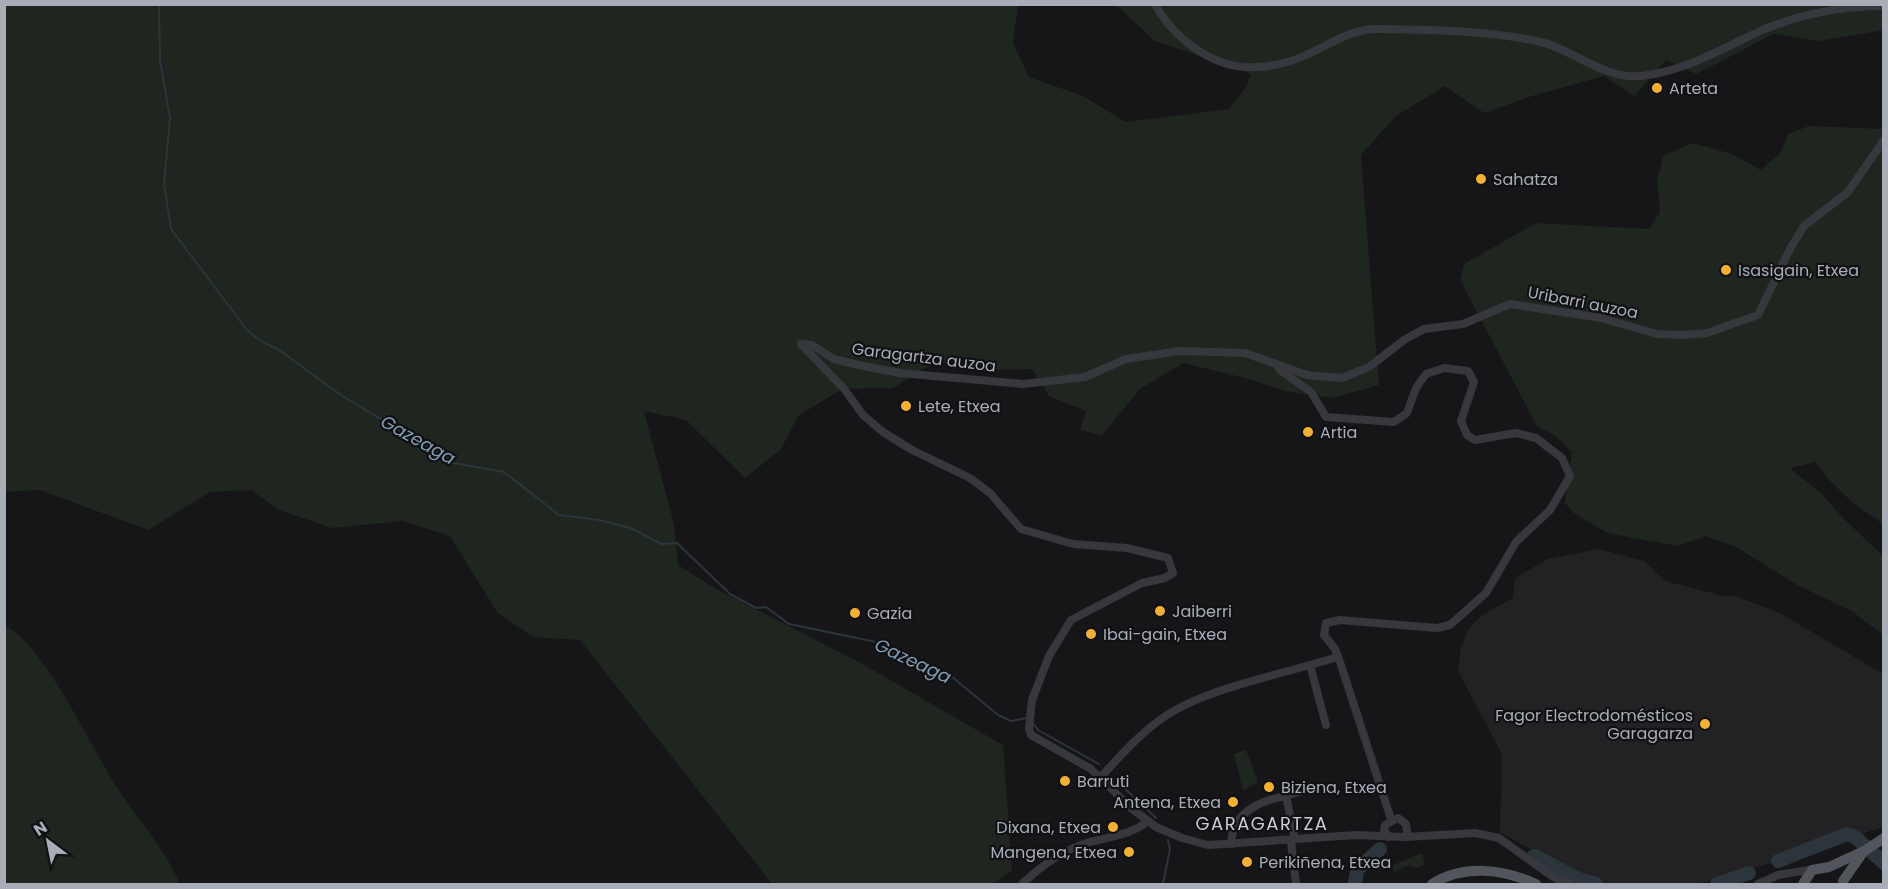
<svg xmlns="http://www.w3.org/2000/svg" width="1888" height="889" viewBox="0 0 1888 889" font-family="Poppins,sans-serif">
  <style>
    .built { fill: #222225 }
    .green { fill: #1e261f }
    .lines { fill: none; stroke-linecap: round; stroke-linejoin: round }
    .stream { stroke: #2c353c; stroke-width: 2 }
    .river { stroke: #2c353c; stroke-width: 14 }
    .minor { stroke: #37383d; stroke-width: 8 }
    .major { stroke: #53555c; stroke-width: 10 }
    .poi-dot { fill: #f2b134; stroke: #111113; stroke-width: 2 }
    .labels { text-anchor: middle; stroke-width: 4.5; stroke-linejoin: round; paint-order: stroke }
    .poi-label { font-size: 16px; fill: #a8adb8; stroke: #111113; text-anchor: start }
    .street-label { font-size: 16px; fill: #a8adb8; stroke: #111113 }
    .water-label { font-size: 18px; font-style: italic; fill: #7f9bb3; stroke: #111113 }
    .neighbourhood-label { font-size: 18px; letter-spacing: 1.5px; fill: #c9ccd4; stroke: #111113 }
  </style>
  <rect width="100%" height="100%" fill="#161618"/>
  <polygon class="built" points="1599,549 1644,561 1665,581 1724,596 1735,596 1780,613 1883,674 1883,827 1724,878 1695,884 1615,884 1599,882 1553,862 1500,832 1502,754 1458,671 1461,648 1468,630 1482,615 1513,598 1515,578 1547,559"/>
  <g class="green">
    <polygon points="1883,4 1884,30 1819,41 1774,34 1696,74 1666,60 1634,96 1604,76 1532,96 1484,113 1445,86 1396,116 1361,155 1379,385 1333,398 1285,391 1241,377 1183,363 1140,389 1102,435 1080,430 1086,411 1049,396 1032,369 995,370 965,358 926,367 893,388 842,389 798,416 781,449 745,478 686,420 644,411 674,524 678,565 716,589 857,661 1003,745 1012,870 992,884 772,884 580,640 533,637 497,612 450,536 403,521 332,528 279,510 251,490 210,492 148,530 40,490 5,492 4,5 1018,5 1013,43 1029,77 1083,96 1126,122 1229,109 1246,87 1251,74 1155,41 1116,5"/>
    <polygon points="1809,126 1883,129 1883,524 1852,502 1828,479 1816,462 1790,468 1822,494 1842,517 1883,556 1883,635 1852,611 1799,586 1736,547 1706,536 1677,546 1607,533 1574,513 1565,503 1572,452 1557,437 1537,426 1460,280 1464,264 1536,223 1649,229 1660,212 1657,181 1663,156 1693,143 1732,154 1761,170 1781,152 1788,134"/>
    <path d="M5 625C48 650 89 745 118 789 139 821 165 849 180 884H5Z"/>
    <polygon points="1246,750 1258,782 1243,791 1234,754"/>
    <polygon points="1422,853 1425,864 1417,868 1409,865 1394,872 1391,866"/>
  </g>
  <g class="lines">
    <g class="stream">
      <polyline points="159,4 160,60 170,118 164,184 171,229 247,330 259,340 279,350 341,395 453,463 504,472 559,515 599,520 631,528 661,544 677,543 730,594 756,608 766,607 789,624 876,642 899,657 951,676 998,715 1011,721 1027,718"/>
      <polyline points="1032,722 1038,730 1099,764"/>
      <polyline points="1119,783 1156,818"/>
      <polyline points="1163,884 1170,849 1168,840"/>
    </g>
    <g class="river">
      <polyline points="1534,856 1579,879 1596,884"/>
      <polyline points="1778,861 1847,834 1855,837 1884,863"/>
      <polyline points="1355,884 1357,870 1380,849"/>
      <polyline points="1717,884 1749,873"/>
    </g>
    <g class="minor">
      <path d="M1155 4C1169 31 1197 55 1227 64 1251 71 1283 66 1306 55 1331 44 1350 29 1378 29 1429 30 1486 30 1536 41 1573 48 1602 80 1642 76 1685 71 1722 49 1760 31 1800 14 1840 6 1884 6"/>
      <polyline points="801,344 845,390 863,415 883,432 912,450 970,478 990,493 1021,529 1073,544 1127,548 1168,558 1173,573 1165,578 1142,583 1071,620 1049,656 1032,700 1029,729 1031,735 1091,769 1131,808 1156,827 1182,838 1208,845 1356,835 1405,837 1475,833 1499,838 1553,877 1570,884"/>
      <polyline points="801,344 812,345 834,359 858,365 900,373 1023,384 1085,377 1126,359 1180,351 1245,353 1307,375 1342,378 1369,367 1404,340 1424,329 1463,324 1510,304 1601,318 1657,334 1683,335 1707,333 1758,315 1790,249 1804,226 1848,192 1884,140"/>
      <polyline points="1276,364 1280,370 1311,392 1326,417 1394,422 1407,413 1416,388 1426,374 1444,368 1468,371 1474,382 1461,421 1467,435 1475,440 1516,433 1536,438 1562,458 1570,476 1550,510 1516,542 1486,593 1450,625 1437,628 1340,620 1326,623 1324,635 1335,649 1340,662 1391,819"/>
      <polyline points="1326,725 1310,665 1338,657"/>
      <path d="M1100 778C1121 755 1141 732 1167 715 1206 690 1265 678 1310 665"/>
      <polyline points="1286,796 1306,790"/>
      <polyline points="1388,837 1384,830 1385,825 1398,818 1406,824 1407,832 1405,837"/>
      <polyline points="1291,841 1296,884"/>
      <path d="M1231 844C1232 813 1258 801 1286 796L1295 839"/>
      <path d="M1022 884C1041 866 1065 849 1090 842 1111 836 1131 835 1148 821"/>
      <polyline points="1758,884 1778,875 1815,869"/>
    </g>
    <g class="major">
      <polyline points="1843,881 1864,851 1884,838"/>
      <path d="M1432 884C1464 864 1503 869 1536 884"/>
      <polyline points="1803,884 1812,870 1829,867 1864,851"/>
    </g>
  </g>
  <g class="poi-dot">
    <circle cx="1657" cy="88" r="6"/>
    <circle cx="1481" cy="179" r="6"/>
    <circle cx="1726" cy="270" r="6"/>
    <circle cx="906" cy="406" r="6"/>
    <circle cx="1308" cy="432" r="6"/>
    <circle cx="1160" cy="611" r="6"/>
    <circle cx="855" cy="613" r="6"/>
    <circle cx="1091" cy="634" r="6"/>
    <circle cx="1705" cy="724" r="6"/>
    <circle cx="1065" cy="781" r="6"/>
    <circle cx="1269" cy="787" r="6"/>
    <circle cx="1233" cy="802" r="6"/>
    <circle cx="1113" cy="827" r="6"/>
    <circle cx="1129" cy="852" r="6"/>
    <circle cx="1247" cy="862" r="6"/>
  </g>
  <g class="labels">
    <g class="poi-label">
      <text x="1669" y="94">Arteta</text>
      <text x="1493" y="185">Sahatza</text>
      <text x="1738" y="276">Isasigain, Etxea</text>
      <text x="918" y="412">Lete, Etxea</text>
      <text x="1320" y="438">Artia</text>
      <text x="1172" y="617">Jaiberri</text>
      <text x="867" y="619">Gazia</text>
      <text x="1103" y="640">Ibai-gain, Etxea</text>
      <text x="1693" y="721" text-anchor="end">Fagor Electrodomésticos<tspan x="1693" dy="18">Garagarza</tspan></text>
      <text x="1077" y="787">Barruti</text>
      <text x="1281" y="793">Biziena, Etxea</text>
      <text x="1221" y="808" text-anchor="end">Antena, Etxea</text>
      <text x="1101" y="833" text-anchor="end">Dixana, Etxea</text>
      <text x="1117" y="858" text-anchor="end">Mangena, Etxea</text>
      <text x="1259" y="868">Perikiñena, Etxea</text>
    </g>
    <g class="street-label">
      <text transform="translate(1583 302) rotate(11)" y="6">Uribarri auzoa</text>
      <text transform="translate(924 357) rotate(7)" y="6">Garagartza auzoa</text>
    </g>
    <g class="water-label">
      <text transform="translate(418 440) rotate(29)" y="6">Gazeaga</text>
      <text transform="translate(913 661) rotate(25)" y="6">Gazeaga</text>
    </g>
    <g class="neighbourhood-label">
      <text x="1262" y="830">GARAGARTZA</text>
    </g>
  </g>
  <rect width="1888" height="889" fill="none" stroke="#a8adb8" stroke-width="12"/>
  <g transform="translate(48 841) rotate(328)" stroke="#111113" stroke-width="4.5" paint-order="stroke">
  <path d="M0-4.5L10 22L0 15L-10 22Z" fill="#a8adb8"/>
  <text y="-9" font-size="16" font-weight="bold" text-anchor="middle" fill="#a8adb8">N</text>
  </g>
</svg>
